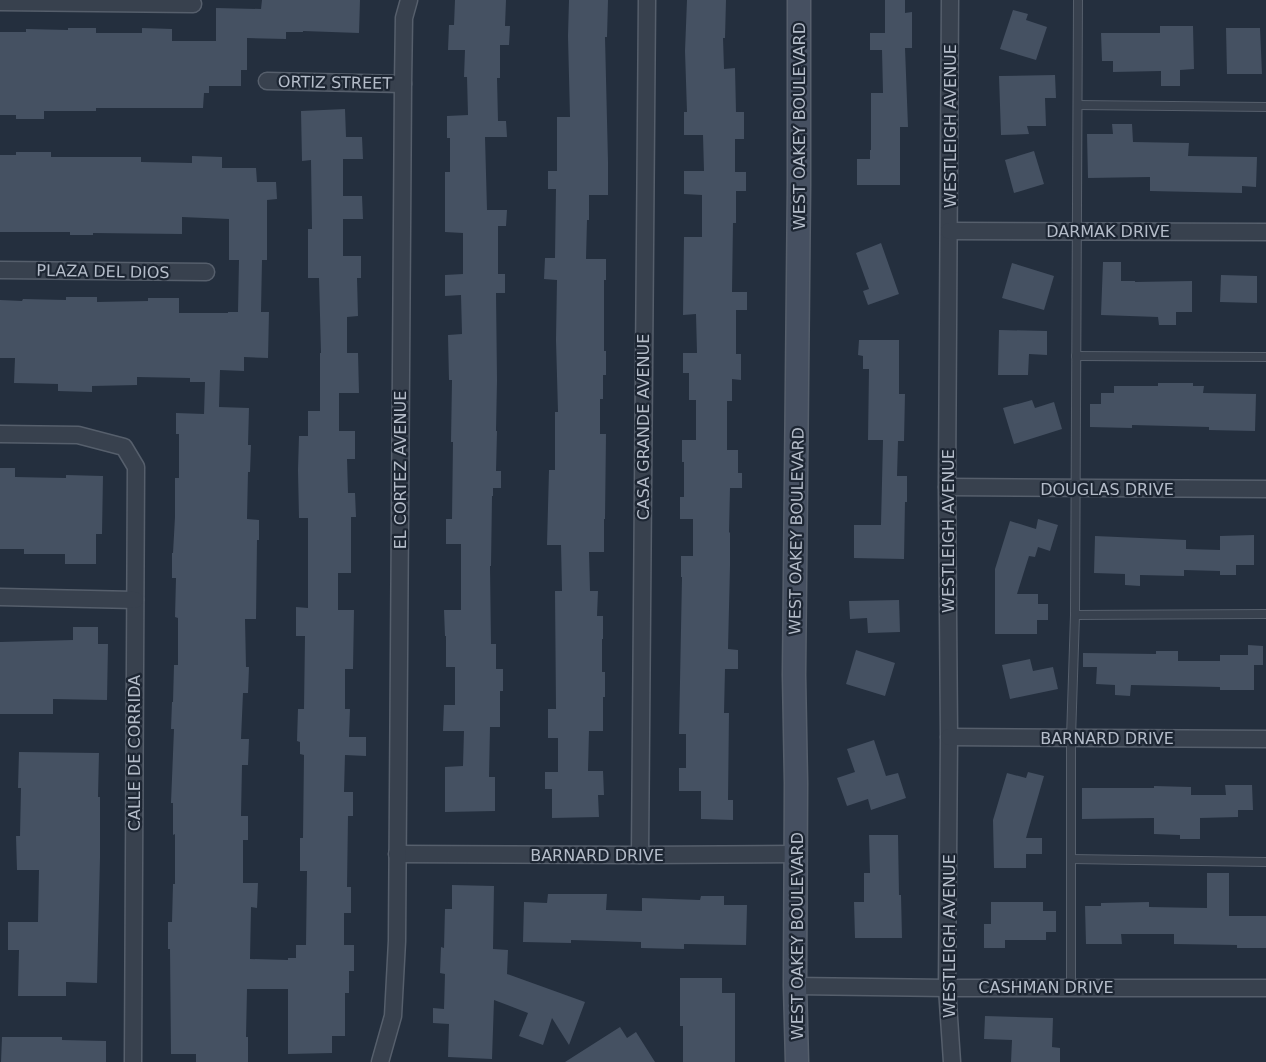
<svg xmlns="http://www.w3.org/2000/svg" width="1266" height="1062" viewBox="0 0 1266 1062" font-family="'DejaVu Sans',sans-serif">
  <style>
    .building { fill: #455162 }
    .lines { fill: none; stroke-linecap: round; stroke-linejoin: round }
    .service-casing { stroke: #565f6c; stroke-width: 10 }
    .minor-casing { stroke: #565f6c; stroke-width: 19 }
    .secondary-casing { stroke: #565f6c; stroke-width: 25 }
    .service { stroke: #38414e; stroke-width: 8 }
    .minor { stroke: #38414e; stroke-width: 16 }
    .secondary { stroke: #465061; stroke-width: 22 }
    .labels { text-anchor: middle; stroke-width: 4.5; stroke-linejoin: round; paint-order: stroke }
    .street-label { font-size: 16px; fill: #b4bcc9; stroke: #1d2633 }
  </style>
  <rect width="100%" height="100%" fill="#242f3e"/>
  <g class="building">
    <polygon points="262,0 360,0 359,33 303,31 303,32 286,32 286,39 247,38 247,70 241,70 241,86 209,86 209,93 204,93 203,108 96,108 96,111 44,111 44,119 16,119 16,115 0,115 0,32 26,32 26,29 68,30 68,28 96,28 96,33 142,33 142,28 172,29 172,41 216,41 216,8 261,9"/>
    <polygon points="455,0 506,0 505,26 510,26 509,45 500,45 500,78 497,78 498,121 506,121 507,137 485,137 487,210 507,210 506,226 498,226 498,274 505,274 505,293 496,293 497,380 496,431 497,431 496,471 501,471 501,488 493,488 493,496 492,496 491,566 490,566 491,644 496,644 496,669 503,669 503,691 500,691 500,727 490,727 489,777 495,777 495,811 445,812 445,767 463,766 464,731 443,731 444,705 455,705 455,667 446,667 446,636 445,636 444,610 461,610 461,544 446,544 446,519 452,519 453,442 451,442 452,380 449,380 448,335 462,334 461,295 445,296 445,275 463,274 463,233 445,232 445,172 450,172 450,138 447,138 447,116 468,115 467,77 464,77 465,50 448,50 449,25 454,25"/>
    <polygon points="569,0 608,0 607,37 605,37 608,162 608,195 589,195 589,220 587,220 586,259 606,259 606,280 604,280 604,351 606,351 606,375 603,375 603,399 600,399 600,434 606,434 605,519 604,519 604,552 589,552 590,591 598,591 597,616 603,616 603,639 602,639 602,672 605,672 605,697 603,697 603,731 589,731 588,771 603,771 604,795 598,795 599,817 552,818 552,789 545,789 545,772 558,772 558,738 548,738 548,709 556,709 555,591 562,591 561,545 547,545 549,470 555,470 555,412 558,412 556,340 557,280 544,279 545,258 555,258 556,189 548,189 548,171 557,171 557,117 570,117 568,36"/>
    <polygon points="687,0 726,0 725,38 723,38 724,69 735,68 736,112 744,112 744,139 735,139 735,172 746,172 746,191 736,191 736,223 733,223 732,292 747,292 747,310 736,310 736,354 741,354 741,380 732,379 732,401 727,401 727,450 738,450 738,473 742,473 742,488 730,488 729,532 730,533 730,566 728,649 738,650 738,669 725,669 724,713 729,713 728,800 733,800 733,820 701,819 701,791 679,791 679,768 686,768 686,734 679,734 682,577 681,577 681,556 693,556 693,519 680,519 680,497 684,497 684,462 682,462 682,440 696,440 696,400 689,400 689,373 683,373 683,353 697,353 696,314 683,315 684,237 702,237 702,195 684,194 684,171 704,171 703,135 684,135 684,112 687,112 685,51"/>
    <polygon points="885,0 905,0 905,13 912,12 912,48 905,48 908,127 900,127 900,185 857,185 857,159 870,159 870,150 871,150 871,93 883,93 882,50 870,50 870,33 885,33"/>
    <polygon points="1013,10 1028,14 1026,20 1047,27 1036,60 1000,49"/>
    <polygon points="1160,26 1193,26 1194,69 1180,70 1180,86 1161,86 1161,71 1113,72 1113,61 1102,61 1101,33 1160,33"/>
    <polygon points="1226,28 1260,28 1262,74 1227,74"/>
    <polygon points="1055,75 1056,98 1045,98 1046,126 1027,126 1029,134 1001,135 999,76"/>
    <polygon points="345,109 346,137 362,137 363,159 343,159 343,196 362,196 363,219 343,219 343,256 361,256 361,278 357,278 358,316 347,317 347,353 358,353 359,393 339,393 339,431 355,431 355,459 347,459 348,493 355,493 356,517 351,517 351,573 338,573 338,610 354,610 353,669 345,669 345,709 350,709 349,737 366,737 366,756 345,755 344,792 353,792 353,816 348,816 347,887 351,887 351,913 344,913 344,945 354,945 354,971 349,971 349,993 345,993 345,1036 332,1036 332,1053 288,1054 288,989 247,989 246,1037 248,1037 248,1062 196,1062 196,1054 171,1054 170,949 168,949 168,922 172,922 173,884 175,884 175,834 173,835 173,803 171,803 174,729 171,729 172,702 173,702 174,665 178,665 178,618 175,617 176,578 172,578 172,553 173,553 175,517 175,478 179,478 179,434 176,434 176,413 204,414 205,382 190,382 190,378 137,377 137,385 92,386 92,392 58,391 58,384 14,383 15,358 0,358 0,300 22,301 23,299 66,300 66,297 97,297 97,302 148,301 148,298 179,298 179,313 228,313 228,312 238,312 239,260 229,260 229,219 182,217 182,234 93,233 93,235 70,235 70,232 0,232 0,155 16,155 16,152 51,152 51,157 141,157 141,162 192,163 192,156 222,157 222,168 256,168 257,182 276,182 277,199 267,200 267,260 262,260 261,312 269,312 268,358 244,357 244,371 220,370 219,407 249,408 248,445 251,445 250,472 248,472 247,519 259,520 259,540 257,540 256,619 245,619 246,667 249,667 248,693 243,693 241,739 249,739 248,765 242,765 241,816 248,816 248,840 243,840 243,883 258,883 257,908 251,907 250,959 288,960 288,958 296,958 296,945 306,945 307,871 300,871 300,838 303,838 304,755 300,754 300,742 297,741 298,709 304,709 305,636 296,636 296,607 308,608 308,518 299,518 298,470 299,436 308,436 308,411 320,411 320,353 321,353 319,278 308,278 308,229 312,229 311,160 302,161 301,111"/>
    <polygon points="1112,124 1132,124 1133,142 1189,143 1188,156 1257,157 1256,187 1242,186 1242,193 1150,191 1150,177 1088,178 1087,134 1113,134"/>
    <polygon points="1034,151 1044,184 1014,193 1005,160"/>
    <polygon points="881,243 899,294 868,305 863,291 869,289 856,253"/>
    <polygon points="1103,262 1121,262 1121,281 1135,281 1135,282 1192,281 1192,312 1176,312 1176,325 1159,325 1158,317 1101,315"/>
    <polygon points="1012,263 1054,276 1044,310 1002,298"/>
    <polygon points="1221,275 1257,276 1257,303 1220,302"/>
    <polygon points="999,330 1047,331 1047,355 1029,354 1028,375 998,375"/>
    <polygon points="859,340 899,340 899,394 905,394 904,441 898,441 897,476 907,476 907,502 905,502 904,559 854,558 854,525 881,525 883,440 868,440 869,369 863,369 863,356 858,355"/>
    <polygon points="1158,383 1193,383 1193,386 1204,386 1203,393 1256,394 1255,431 1209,430 1209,427 1132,425 1132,428 1090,427 1090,404 1101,404 1101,393 1114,393 1114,386 1158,386"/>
    <polygon points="1032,400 1035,408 1054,402 1062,429 1014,444 1003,408"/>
    <polygon points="0,468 15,468 15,477 66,478 66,475 103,476 102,534 96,534 96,564 65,564 65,554 24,554 24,549 0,549"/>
    <polygon points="1038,519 1058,525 1050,551 1038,547 1035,557 1029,556 1017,594 1038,594 1038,604 1048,604 1048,620 1037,620 1037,634 995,634 995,569 1010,521 1036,529"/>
    <polygon points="1254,535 1254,565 1236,565 1236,575 1220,575 1220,571 1184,570 1184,576 1140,575 1140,586 1125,585 1125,574 1094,573 1095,536 1186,540 1186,549 1220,550 1220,536"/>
    <polygon points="899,600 900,632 868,633 867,618 850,619 849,601"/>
    <polygon points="73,627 98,627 98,644 108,644 107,700 53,699 53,714 0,714 0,642 73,640"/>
    <polygon points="1248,645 1263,646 1263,665 1254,665 1254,690 1220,690 1220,687 1131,685 1130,696 1115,695 1115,685 1096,684 1097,667 1083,667 1083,653 1156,654 1156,651 1178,651 1178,661 1220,661 1220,655 1248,655"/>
    <polygon points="856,650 895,663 885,696 846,684"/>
    <polygon points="1030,659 1033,671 1053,667 1058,689 1010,699 1002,665"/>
    <polygon points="874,740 886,776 898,773 906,798 871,810 868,799 847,806 837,778 855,772 847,749"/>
    <polygon points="19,752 99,753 98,797 100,797 100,858 97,983 66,982 66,996 18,996 19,950 8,950 8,922 38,922 39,870 17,870 16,836 20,836 21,788 18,788"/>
    <polygon points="1028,772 1044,776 1026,838 1042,838 1042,854 1026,854 1026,868 994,868 993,820 1007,773 1026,778"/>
    <polygon points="1225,785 1252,785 1253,810 1238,810 1238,817 1200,818 1200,839 1180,839 1180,835 1154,834 1154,818 1082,819 1082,788 1154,788 1154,786 1191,787 1191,795 1226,795"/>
    <polygon points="869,835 898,835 899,895 901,895 902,938 855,938 854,902 864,902 864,873 870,873"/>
    <polygon points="1207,873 1229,873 1229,916 1266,916 1266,948 1237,948 1237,945 1174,944 1174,934 1121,934 1122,944 1086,944 1085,906 1101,906 1101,903 1149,902 1149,907 1207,908"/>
    <polygon points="452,885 494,886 493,949 508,950 507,974 585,1002 569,1045 552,1018 543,1045 519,1036 528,1013 494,1000 492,1059 448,1057 449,1024 433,1023 433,1008 444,1009 445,974 440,973 441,947 444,948 445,909 452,909"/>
    <polygon points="548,894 607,894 606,910 642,911 642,898 700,900 701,896 724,896 724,905 747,905 746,945 684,944 684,949 641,948 641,942 571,940 571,943 523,942 524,902 547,903"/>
    <polygon points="991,902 1043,902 1043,911 1056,911 1056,932 1046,932 1046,940 1005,940 1005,948 984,948 984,924 991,924"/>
    <polygon points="680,978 722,978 722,993 735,993 735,1062 683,1062 683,1026 680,1026"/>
    <polygon points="985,1016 1053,1018 1052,1047 1060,1048 1060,1062 1011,1062 1012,1040 984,1039"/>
    <polygon points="620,1027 627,1038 636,1032 655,1062 565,1062"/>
    <polygon points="2,1037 62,1037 62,1040 106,1041 106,1062 1,1062"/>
  </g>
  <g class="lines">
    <defs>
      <g id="service">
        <polyline points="1078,105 1266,107"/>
        <polyline points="1076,356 1266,357"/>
        <polyline points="1075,615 1266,614"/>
        <polyline points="1071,859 1266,862"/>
        <polyline points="1071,987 1071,738 1075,615 1078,0"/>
      </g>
      <g id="minor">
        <polyline points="950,0 947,487 949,737 947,988 952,1062"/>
        <polyline points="0,2 193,4"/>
        <polyline points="267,81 403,84"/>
        <polyline points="949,231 1266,232"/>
        <polyline points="0,270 206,272"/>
        <polyline points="0,434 78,435 124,447 136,467 133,1062"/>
        <polyline points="947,487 1266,489"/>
        <polyline points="0,597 135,600"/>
        <polyline points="949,737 1266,739"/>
        <polyline points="397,854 640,855 796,854"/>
        <polyline points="640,855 647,0"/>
        <polyline points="795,986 947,988 1266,988"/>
        <polyline points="380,1062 393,1016 397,941 403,84 404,18 409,0"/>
      </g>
      <polyline id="secondary" points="797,1062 795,986 796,783 794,675 799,184 799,0"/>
    </defs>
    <use href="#service" class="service-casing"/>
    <use href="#minor" class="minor-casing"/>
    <use href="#secondary" class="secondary-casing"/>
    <use href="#service" class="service"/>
    <use href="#minor" class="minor"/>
    <use href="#secondary" class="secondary"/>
  </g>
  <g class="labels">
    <g class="street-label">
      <text transform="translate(335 82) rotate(1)" y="6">ORTIZ STREET</text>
      <text transform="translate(799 126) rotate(-90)" y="6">WEST OAKEY BOULEVARD</text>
      <text transform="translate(950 126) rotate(-90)" y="6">WESTLEIGH AVENUE</text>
      <text x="1108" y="237">DARMAK DRIVE</text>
      <text transform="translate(103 271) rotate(1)" y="6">PLAZA DEL DIOS</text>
      <text transform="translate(643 427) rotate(-90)" y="6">CASA GRANDE AVENUE</text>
      <text transform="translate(400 470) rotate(-90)" y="6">EL CORTEZ AVENUE</text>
      <text x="1107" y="495">DOUGLAS DRIVE</text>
      <text transform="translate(796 531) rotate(-89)" y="6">WEST OAKEY BOULEVARD</text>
      <text transform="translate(948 531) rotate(-90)" y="6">WESTLEIGH AVENUE</text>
      <text x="1107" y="744">BARNARD DRIVE</text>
      <text transform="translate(134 753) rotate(-90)" y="6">CALLE DE CORRIDA</text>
      <text x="597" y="861">BARNARD DRIVE</text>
      <text transform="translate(797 936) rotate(-90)" y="6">WEST OAKEY BOULEVARD</text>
      <text transform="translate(949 936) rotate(-90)" y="6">WESTLEIGH AVENUE</text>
      <text x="1046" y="993">CASHMAN DRIVE</text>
    </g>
  </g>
</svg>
